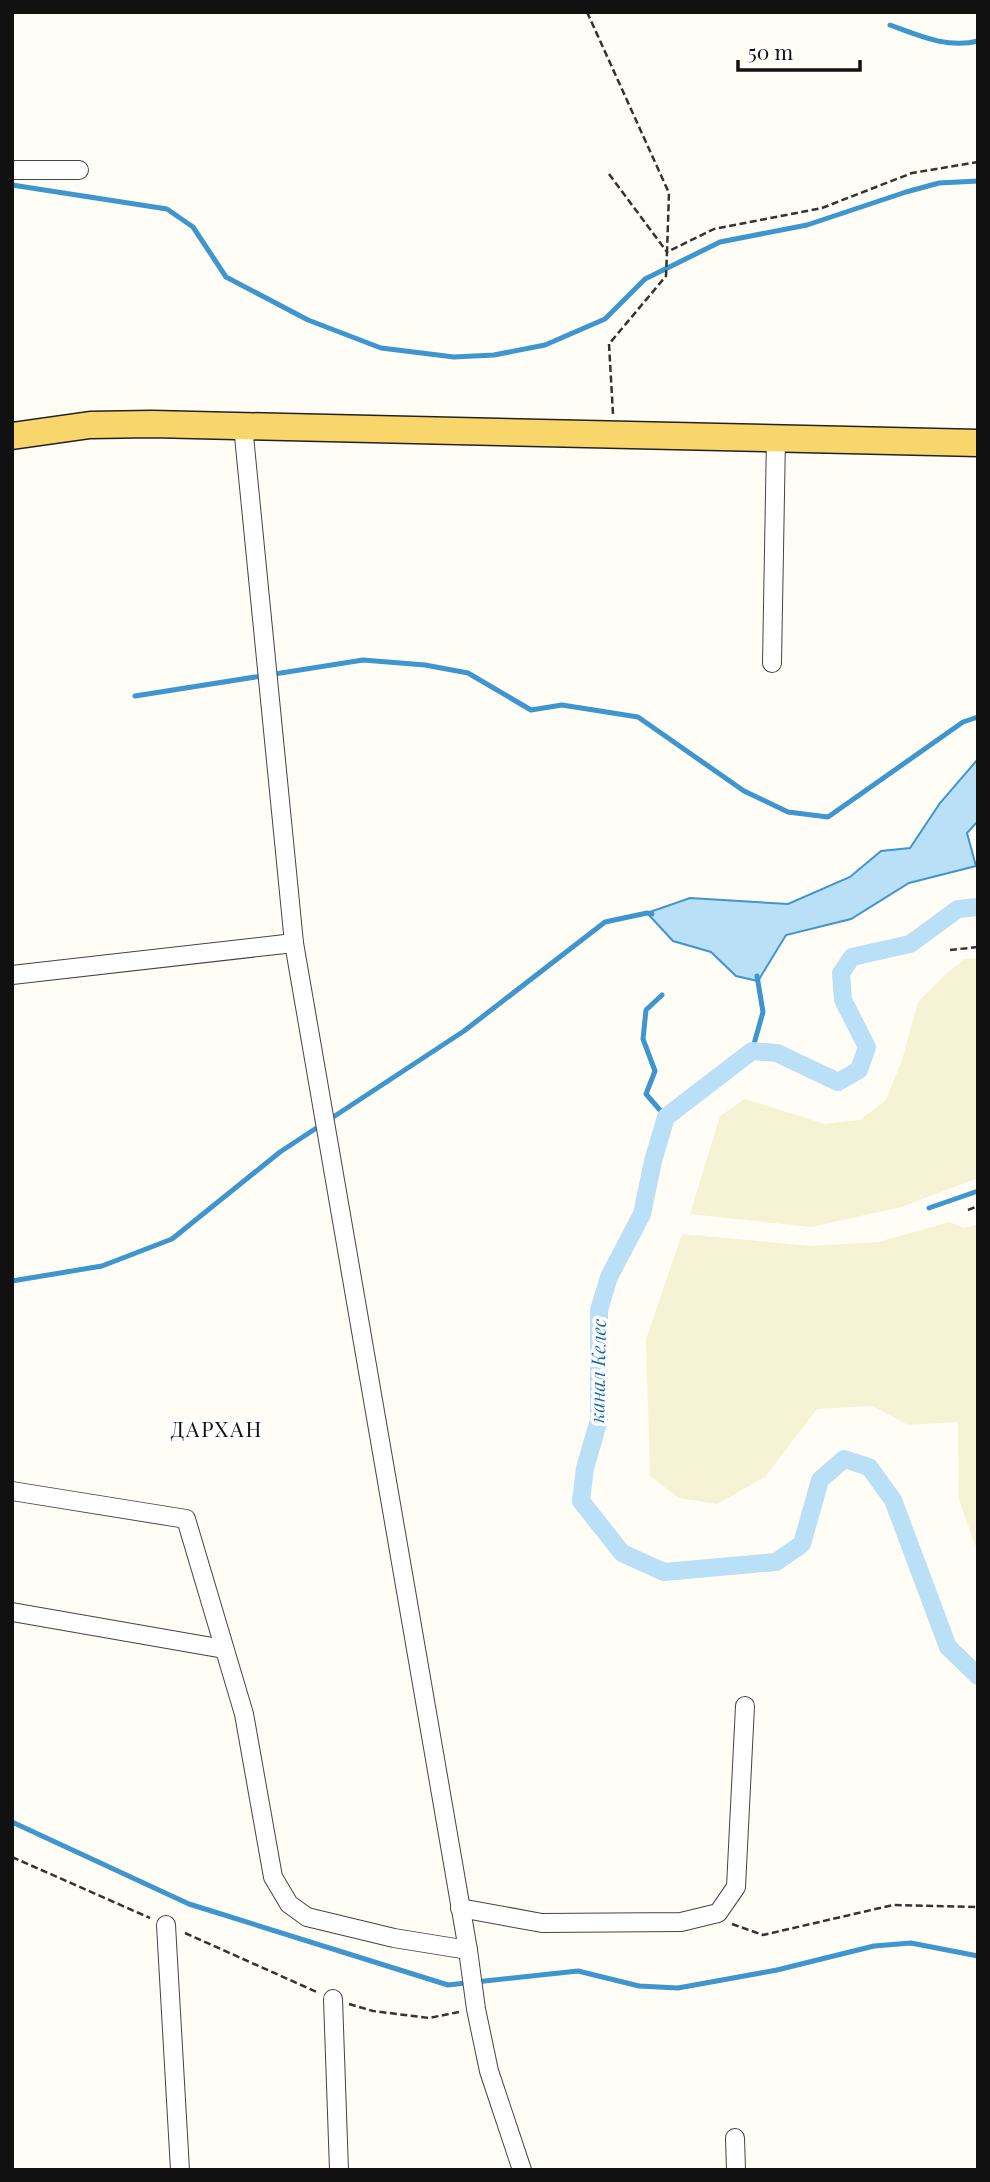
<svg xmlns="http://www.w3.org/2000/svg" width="990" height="2182" viewBox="0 0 990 2182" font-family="'Playfair Display',serif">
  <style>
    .farmland { fill: #f6f3d4 }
    .water { fill: #b9e0f7; stroke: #3f96cf; stroke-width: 2 }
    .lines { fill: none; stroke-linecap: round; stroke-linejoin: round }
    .stream { stroke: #3f96cf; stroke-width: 5 }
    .canal { stroke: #b9e0f7; stroke-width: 18 }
    .street-casing { stroke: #444; stroke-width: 20 }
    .primary-casing { stroke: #222; stroke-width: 29 }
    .path { stroke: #333; stroke-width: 2.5; stroke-dasharray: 7 3.5; stroke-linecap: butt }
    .street { stroke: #fff; stroke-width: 18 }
    .primary { stroke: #f9d66b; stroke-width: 26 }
    .labels { text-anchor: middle; stroke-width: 7; stroke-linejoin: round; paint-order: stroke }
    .water-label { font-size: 19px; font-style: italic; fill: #1768a6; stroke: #fff }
    .quarter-label { font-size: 21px; letter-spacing: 2px; fill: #111; stroke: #fff }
  </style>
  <rect width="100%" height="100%" fill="#fffdf5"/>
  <g class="farmland">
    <polygon points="978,958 978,1178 901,1207 811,1227 690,1214 720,1116 745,1099 825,1124 860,1120 886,1100 902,1060 918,1002 947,973 965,959"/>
    <polygon points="950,1222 964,1228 978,1224 978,1547 975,1545 959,1500 958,1422 908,1425 872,1406 817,1409 765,1477 717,1504 679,1498 650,1476 646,1339 682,1234 812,1246 878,1242"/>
  </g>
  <polygon class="water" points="978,759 978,821 967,833 976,866 909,883 851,919 786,935 758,981 736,976 711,952 673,941 647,913 690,898 788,904 850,877 881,851 910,848 940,803"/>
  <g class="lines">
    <g class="stream">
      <path d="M890 25C917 35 948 49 978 41"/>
      <polyline points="12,185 167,209 193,227 226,277 308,320 381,348 454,357 494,355 545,345 605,319 645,279 720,242 807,225 906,192 939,183 978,181"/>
      <polyline points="135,696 363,660 425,665 468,673 531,710 562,705 638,717 744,791 788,812 828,817 963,722 978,717"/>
      <polyline points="662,995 646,1010 643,1039 655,1071 646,1094 666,1117"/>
      <polyline points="752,1051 763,1012 757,976"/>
      <polyline points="929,1208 978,1191"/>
      <polyline points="12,1281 102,1266 172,1239 280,1152 464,1031 605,922 647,913 652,914"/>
      <polyline points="12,1822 189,1904 448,1985 578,1971 639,1986 678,1988 777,1970 874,1946 911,1943 978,1956"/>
    </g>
    <polyline class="canal" points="978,907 958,909 910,944 852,957 841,973 843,1000 867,1047 859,1070 838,1082 777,1053 752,1051 666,1117 653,1161 642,1214 609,1277 599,1310 599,1420 585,1468 581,1501 622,1553 664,1572 776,1562 802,1544 820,1480 844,1459 869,1467 893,1500 948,1647 978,1676"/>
    <defs>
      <g id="street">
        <polyline points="12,170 79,170"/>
        <polyline points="243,426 294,943 468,1950 476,2009 489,2071 522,2170"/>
        <polyline points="772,663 776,438"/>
        <polyline points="12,975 294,943"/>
        <polyline points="12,1491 186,1519 244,1714 273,1877 289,1904 307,1917 394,1938 468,1950"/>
        <polyline points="12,1612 224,1649"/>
        <polyline points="460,1908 542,1923 681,1922 718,1913 736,1887 745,1706"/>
        <polyline points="166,1925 180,2170"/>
        <polyline points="333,1999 339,2170"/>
        <polyline points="735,2138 736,2170"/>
      </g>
      <polyline id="primary" points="12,436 90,425 152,424 978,443"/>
    </defs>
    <use href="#street" class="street-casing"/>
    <use href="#primary" class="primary-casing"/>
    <g class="path">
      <polyline points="587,12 669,193 667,252 714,229 822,208 912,173 978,162"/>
      <polyline points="609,174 667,252 666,276 609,344 613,414"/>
      <polyline points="950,950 978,947"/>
      <polyline points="968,1210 978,1206"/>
      <polyline points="12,1857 150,1918"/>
      <polyline points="732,1924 763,1935 893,1905 978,1907"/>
      <polyline points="185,1933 319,1993"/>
      <polyline points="349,2004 373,2011 429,2018 459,2012"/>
    </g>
    <use href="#street" class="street"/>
    <use href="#primary" class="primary"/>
  </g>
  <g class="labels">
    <g class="water-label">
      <text transform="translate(598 1371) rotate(-89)" y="7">канал Келес</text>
    </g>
    <g class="quarter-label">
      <text x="217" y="1437">ДАРХАН</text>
    </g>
  </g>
  <rect width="990" height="2182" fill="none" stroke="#111111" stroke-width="28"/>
  <path d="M738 60v10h122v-10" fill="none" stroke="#111111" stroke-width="3.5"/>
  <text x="748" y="60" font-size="21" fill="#111111" stroke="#ffffff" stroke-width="5" paint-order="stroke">50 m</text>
</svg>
